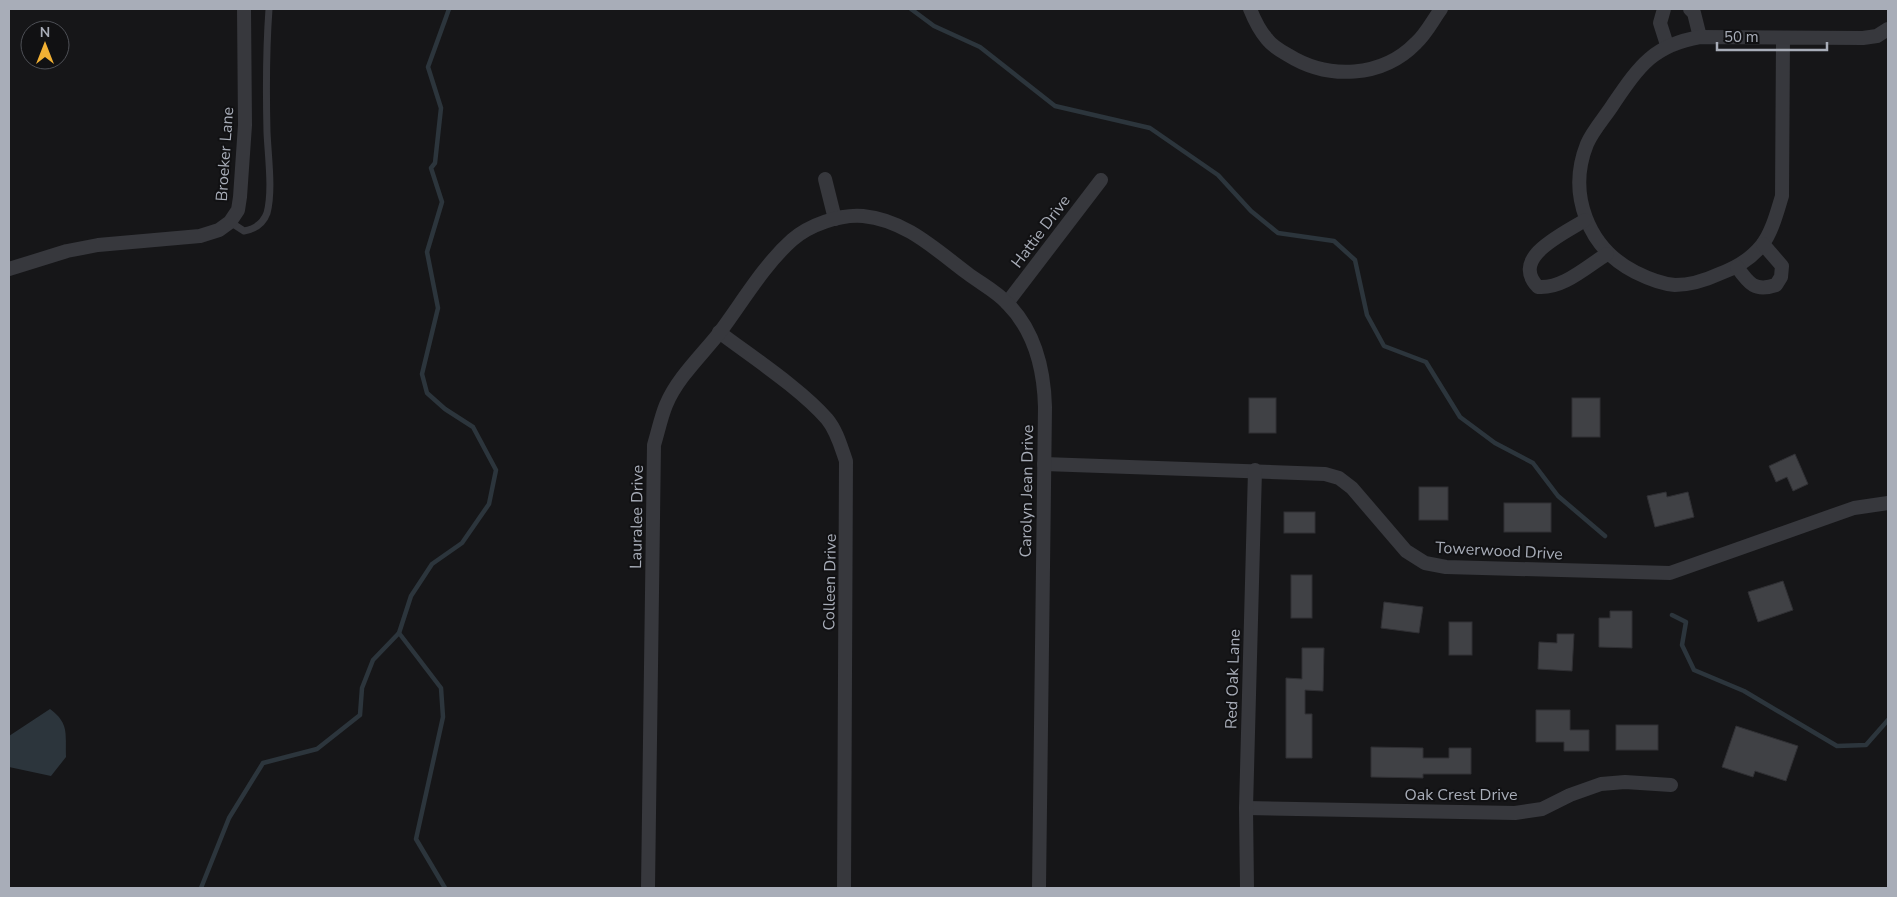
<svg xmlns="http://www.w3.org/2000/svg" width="1897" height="897" viewBox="0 0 1897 897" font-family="'Nunito Sans',sans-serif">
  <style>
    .water { fill: #2c353c }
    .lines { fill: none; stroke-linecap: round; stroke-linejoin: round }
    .stream { stroke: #2c353c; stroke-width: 4.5 }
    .building { fill: #404145; stroke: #303034 }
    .service { stroke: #37383d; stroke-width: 7 }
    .minor { stroke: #37383d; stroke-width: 14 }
    .labels { text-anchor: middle; stroke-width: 4; stroke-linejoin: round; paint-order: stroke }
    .street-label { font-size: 16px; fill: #a8adb8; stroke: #111113 }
  </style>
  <rect width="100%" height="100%" fill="#161618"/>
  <path class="water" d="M50 709C70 724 65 734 66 757L51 776 9 767V736Z"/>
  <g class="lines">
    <g class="stream">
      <polyline points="911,9 934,26 980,47 1055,106 1150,128 1218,175 1251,211 1278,233 1334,241 1355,260 1367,315 1384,346 1426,362 1460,417 1495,443 1533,463 1558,496 1605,536"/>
      <polyline points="1672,615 1686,622 1682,645 1694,670 1744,691 1837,746 1866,745 1888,720"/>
      <polyline points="399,633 441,688 443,717 416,839 445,888"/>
      <polyline points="201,888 229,818 263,763 317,749 360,715 362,688 373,660 399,633 411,596 432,564 462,543 489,504 496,470 473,427 445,409 427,393 422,374 438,308 427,252 442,202 431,168 435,163 441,108 428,67 449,9"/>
    </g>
  </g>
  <g class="building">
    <rect x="1249" y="398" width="27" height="35"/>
    <rect x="1572" y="398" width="28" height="39"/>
    <polygon points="1795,454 1808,484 1793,491 1787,477 1776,482 1769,466"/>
    <rect x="1419" y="487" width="29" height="33"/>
    <polygon points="1666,492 1667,497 1688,492 1694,517 1655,527 1647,496"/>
    <rect x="1504" y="503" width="47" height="29"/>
    <rect x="1284" y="512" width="31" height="21"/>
    <rect x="1291" y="575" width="21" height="43"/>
    <polygon points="1783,581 1793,610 1758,622 1748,592"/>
    <polygon points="1384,602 1423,607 1419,633 1381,628"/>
    <polygon points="1610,611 1632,611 1632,648 1599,647 1599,618 1610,618"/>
    <rect x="1449" y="622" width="23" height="33"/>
    <polygon points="1557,634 1574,634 1572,671 1538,669 1539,642 1557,643"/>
    <polygon points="1302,648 1324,648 1323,691 1305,690 1305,714 1312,714 1312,758 1286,758 1286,678 1302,679"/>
    <polygon points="1536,710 1570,710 1570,730 1589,730 1589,751 1564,751 1564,742 1536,742"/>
    <rect x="1616" y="725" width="42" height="25"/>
    <polygon points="1736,726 1798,746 1786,781 1755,771 1753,777 1722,767"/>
    <polygon points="1371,747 1423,748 1423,758 1449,758 1449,748 1471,748 1471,774 1423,774 1423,778 1371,777"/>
  </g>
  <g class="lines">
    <path class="service" d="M230 222 244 231C255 229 263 224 267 213 273 191 268 156 267 132 266 91 266 50 269 9"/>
    <g class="minor">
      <path d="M1250 9C1254 19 1259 30 1267 39 1272 46 1281 51 1288 55 1328 80 1382 78 1416 43 1426 34 1433 20 1441 9"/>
      <polyline points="1664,9 1660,23 1667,45"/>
      <polyline points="1690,9 1694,13 1700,37"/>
      <path d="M1783 38 1782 196C1777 212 1772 232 1762 245 1750 260 1736 268 1719 274 1706 280 1689 285 1675 285 1661 284 1647 278 1635 272 1588 248 1567 194 1587 144 1593 130 1606 116 1614 103 1640 65 1654 45 1700 37L1863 38 1877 36 1888 29"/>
      <polyline points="825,179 835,219"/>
      <path d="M1585 220C1564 234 1509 257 1538 287 1563 289 1586 267 1607 254"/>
      <path d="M1737 267C1749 284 1755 292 1776 285L1781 277 1782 266 1763 244"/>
      <polyline points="9,269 67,251 98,245 200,236 219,230 230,222 238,210 240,197 245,125 244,9"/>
      <polyline points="1007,303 1101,180"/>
      <path d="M719 332C752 357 801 389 827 419 837 431 841 447 846 461L844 888"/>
      <polyline points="1044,464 1325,474 1339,478 1352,488 1406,551 1425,563 1446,567 1670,573 1854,508 1888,503"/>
      <polyline points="1246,808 1515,813 1542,809 1570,795 1601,784 1625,782 1671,785"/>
      <path d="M648 888 654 445C658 432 661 417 666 405 677 378 702 355 720 332 743 301 764 265 792 240 809 225 840 214 863 216 905 220 935 249 967 273 980 283 996 291 1007 303 1034 330 1044 369 1045 407L1039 888"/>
      <polyline points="1247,888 1246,808 1255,470"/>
    </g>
  </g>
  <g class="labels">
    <g class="street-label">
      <text transform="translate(224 154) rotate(-86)" y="6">Broeker Lane</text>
      <text transform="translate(1040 231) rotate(-53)" y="6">Hattie Drive</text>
      <text transform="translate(1026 491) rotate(-89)" y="6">Carolyn Jean Drive</text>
      <text transform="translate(636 517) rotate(-89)" y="6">Lauralee Drive</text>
      <text transform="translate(1499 550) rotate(3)" y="6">Towerwood Drive</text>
      <text transform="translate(829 582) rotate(-89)" y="6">Colleen Drive</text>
      <text transform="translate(1232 679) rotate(-88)" y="6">Red Oak Lane</text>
      <text x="1461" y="800">Oak Crest Drive</text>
    </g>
  </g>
  <rect width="1897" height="897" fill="none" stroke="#a8adb8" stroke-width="20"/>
  <g transform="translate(45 45)"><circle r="24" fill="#111113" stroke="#4d4f55"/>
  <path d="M0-4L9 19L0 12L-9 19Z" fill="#f2b134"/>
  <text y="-8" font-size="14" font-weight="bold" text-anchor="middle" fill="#a8adb8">N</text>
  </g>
  <path d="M1717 42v8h110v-8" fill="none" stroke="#a8adb8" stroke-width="2.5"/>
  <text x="1724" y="42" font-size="15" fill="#a8adb8" stroke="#111113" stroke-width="4" paint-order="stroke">50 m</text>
</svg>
